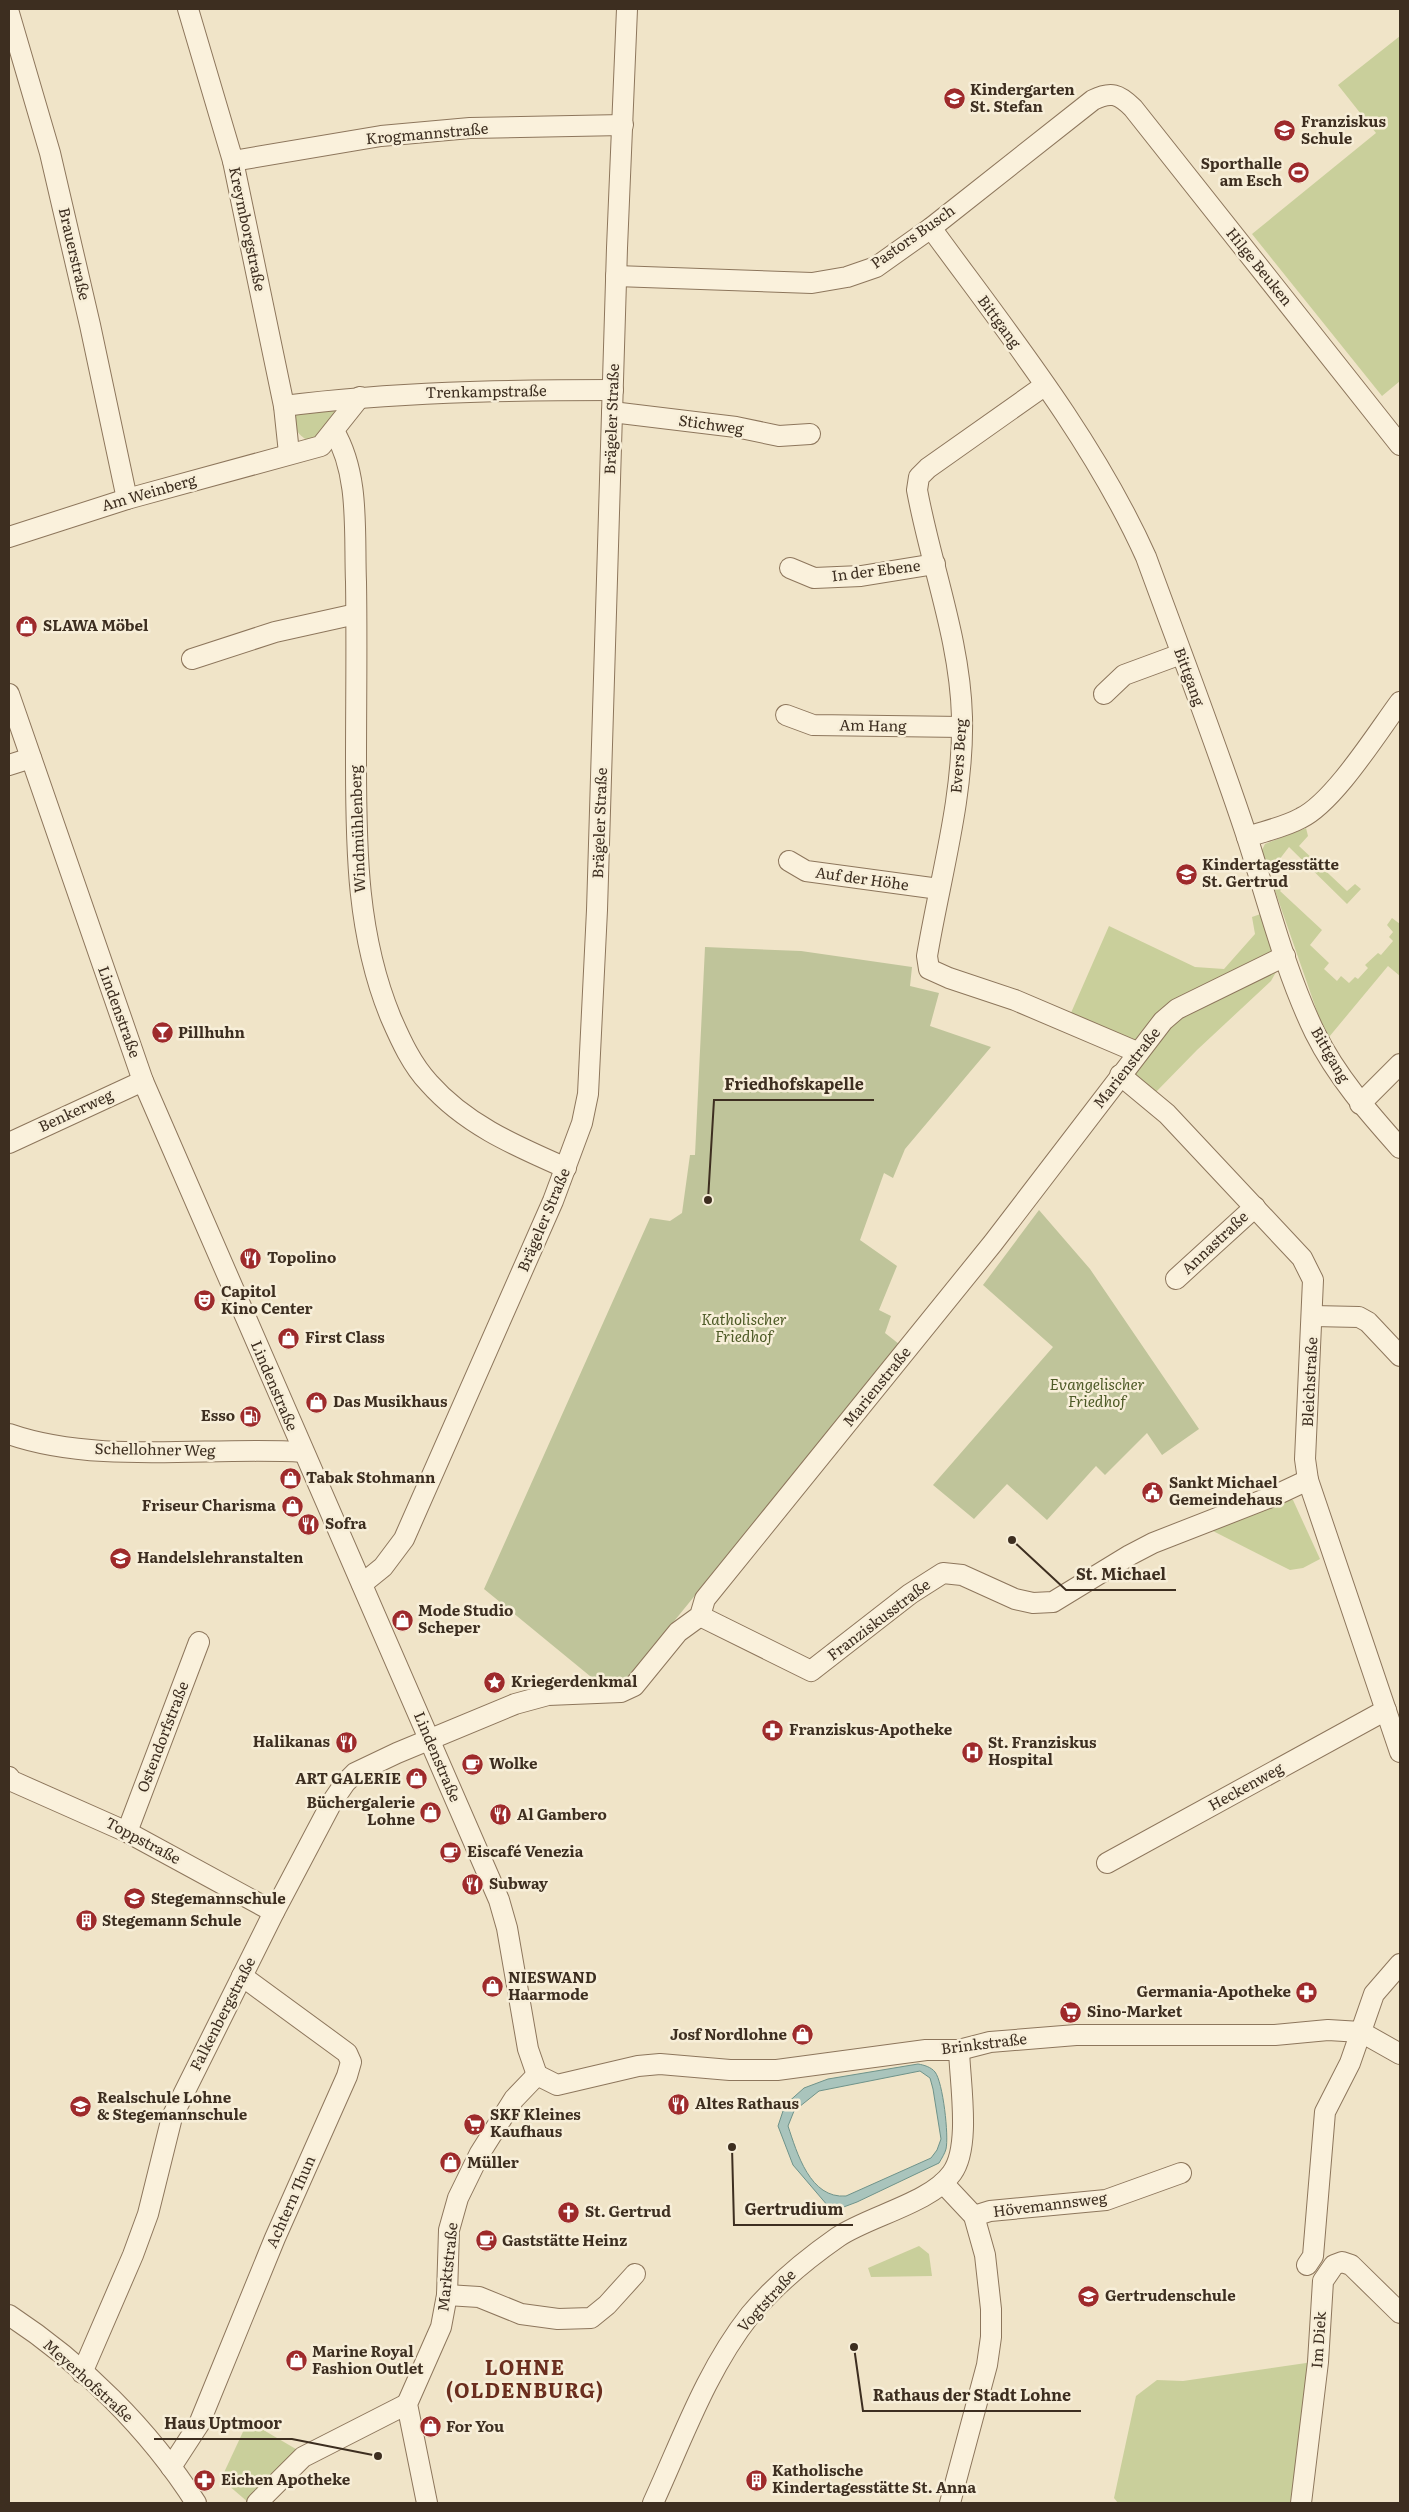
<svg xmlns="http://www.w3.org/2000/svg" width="1409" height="2512" viewBox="0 0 1409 2512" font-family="Literata,serif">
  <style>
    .green { fill: #c9cf9b }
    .cemetery { fill: #bfc49a }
    .water { fill: #a9c4bc; stroke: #6f938a; fill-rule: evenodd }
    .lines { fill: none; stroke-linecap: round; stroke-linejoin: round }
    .minor-casing { stroke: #8d765c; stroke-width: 22 }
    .minor { stroke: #faf1dc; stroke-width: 20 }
    .labels { text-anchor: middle; stroke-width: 5; stroke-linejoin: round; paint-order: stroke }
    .poi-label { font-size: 15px; font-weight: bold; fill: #3d2e20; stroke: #f7eed8; text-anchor: start }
    .street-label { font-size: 15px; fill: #3d2e20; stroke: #f7eed8 }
    .park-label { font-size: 15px; font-style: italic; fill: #4d5a26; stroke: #f7eed8 }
    .district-label { font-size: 20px; font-weight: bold; letter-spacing: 1px; fill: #6b2e1e; stroke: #f7eed8 }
    .leader { fill: none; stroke: #3d2e20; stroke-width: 2 }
    .callout-dot { fill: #3d2e20; stroke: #f7eed8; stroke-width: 2 }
    .callout-label { font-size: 16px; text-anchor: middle; font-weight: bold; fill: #3d2e20; stroke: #f7eed8; stroke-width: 5; stroke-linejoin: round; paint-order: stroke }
  </style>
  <rect width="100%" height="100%" fill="#f0e4c8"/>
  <g class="green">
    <polygon points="1400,36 1400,381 1382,396 1252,234 1376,133 1338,85"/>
    <path d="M334 409 335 415 318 437 309 441C295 434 293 425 294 410Z"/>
    <polygon points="1306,828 1308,836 1299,846 1347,891 1355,884 1361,889 1347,904 1289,847 1272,869 1267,869 1262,850 1265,844"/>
    <polygon points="1281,879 1286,884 1280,891 1322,930 1310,945 1329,963 1324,969 1337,981 1341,976 1349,983 1355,977 1358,979 1368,968 1365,965 1378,953 1381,955 1393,941 1389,937 1393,932 1387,925 1392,918 1400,924 1400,976 1388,966 1329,1037 1321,1023 1273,885"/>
    <polygon points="1269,911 1285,956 1271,981 1197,1050 1153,1095 1120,1075 1137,1053 1067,1022 1109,926 1195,967 1224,969 1255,934 1252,917"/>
    <polygon points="1287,1499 1293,1500 1320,1559 1303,1568 1290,1570 1209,1529"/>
    <polygon points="919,2246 929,2254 932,2276 871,2277 868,2268"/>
    <polygon points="1313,2362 1290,2503 1118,2503 1114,2498 1136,2396 1157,2380 1183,2381"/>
    <polygon points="248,2421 301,2452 249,2503 221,2479"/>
  </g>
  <g class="cemetery">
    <path d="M705 947 801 951 912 967 910 986 939 993 930 1026 991 1047 905 1149 893 1178 884 1173 860 1240 897 1266 879 1310 891 1316 885 1333 899 1344 628 1678C616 1685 608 1686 596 1681L484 1589 650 1218 670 1221 682 1213 690 1155H695Z"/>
    <polygon points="1039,1210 1090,1269 1199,1429 1162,1455 1147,1433 1105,1475 1096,1466 1047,1520 1007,1484 974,1519 933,1485 1053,1347 983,1285"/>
  </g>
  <path class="water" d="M918 2064C924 2065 931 2067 935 2072 943 2082 949 2136 946 2149 945 2153 942 2158 939 2163L857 2202 841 2208 828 2206 793 2165 778 2126 785 2105 804 2088 828 2079ZM920 2071 930 2078 933 2089 941 2139 937 2150 931 2158 846 2196C810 2199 797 2153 788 2126L794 2111 819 2091Z"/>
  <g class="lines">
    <defs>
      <g id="minor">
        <polyline points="188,9 233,161 284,406 289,453"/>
        <polyline points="9,13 50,153 90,325 127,499"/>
        <polyline points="233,161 381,136 470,128 623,125"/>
        <path d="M931 228C1007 332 1093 439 1146 557 1180 650 1216 743 1247 837 1268 902 1285 971 1315 1033 1337 1077 1368 1112 1400 1148"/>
        <path d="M616 276 812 283 847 277 876 267 931 228 1093 100C1111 91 1119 94 1133 108L1400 445"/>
        <path d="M1044 386 928 468 919 477 917 490C931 566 960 639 962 717 964 797 940 878 927 956L929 969 949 978 1015 1000 1137 1052"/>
        <path d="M284 406C394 392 502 390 613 390"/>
        <polyline points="612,412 736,427 779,436 810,434"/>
        <path d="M334 431C360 475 354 532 356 582 357 642 356 702 356 763 356 850 357 936 391 1018 401 1041 412 1065 429 1083 466 1125 516 1146 566 1168"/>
        <polyline points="9,537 127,499 321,446 360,397"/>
        <polyline points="790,568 814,578 861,576 935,564"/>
        <polyline points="192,659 275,632 356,614"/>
        <polyline points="9,694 143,1081 499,1900 507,1928 528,2049 537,2075"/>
        <polyline points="1104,694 1124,675 1181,654"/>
        <polyline points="786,715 813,725 962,727"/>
        <polyline points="9,765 31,758"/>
        <path d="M1247 837C1265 831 1285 827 1301 818 1334 802 1377 733 1400 702"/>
        <polyline points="789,861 806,871 939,889"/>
        <polyline points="1120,1075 1167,1114 1302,1258 1313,1280 1305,1459 1308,1480 1400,1752"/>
        <polyline points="1360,1104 1400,1064"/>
        <polyline points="9,1143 143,1081"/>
        <polyline points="1176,1279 1255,1207"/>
        <polyline points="1313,1316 1359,1317 1368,1322 1400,1356"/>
        <path d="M9 1434C98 1465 209 1446 303 1452"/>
        <polyline points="362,1584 383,1567 404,1539 553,1201 582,1123 588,1094 597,910 617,248 627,9"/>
        <polyline points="700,1616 811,1671 910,1594 943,1573 962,1575 1015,1599 1033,1603 1053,1602 1130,1555 1153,1543 1276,1495 1308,1480"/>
        <polyline points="9,1777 12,1781 127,1832 274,1912"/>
        <polyline points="127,1832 199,1642"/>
        <polyline points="1107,1863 1386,1710"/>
        <polyline points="537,2075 557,2085 638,2066 660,2064 730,2070 777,2070 926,2050 959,2050 990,2042 1076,2035 1275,2035 1328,2030 1361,2032 1400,2054"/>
        <polyline points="943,2183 974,2216 985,2255 991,2309 991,2337 987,2365 950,2503"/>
        <polyline points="974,2216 990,2211 1106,2200 1181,2173"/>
        <polyline points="1307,2265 1313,2256 1325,2112 1350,2063 1374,1994 1400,1964"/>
        <polyline points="447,2295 479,2297 521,2314 558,2319 591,2318 607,2305 635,2274"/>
        <path d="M9 2315C82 2363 149 2429 196 2503"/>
        <polyline points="82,2373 133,2255 148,2214 172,2117 274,1912 332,1802 345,1783 355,1773 397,1753 515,1704 548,1695 621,1692 634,1686 678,1632 700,1616 705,1599 993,1243 1163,1021 1177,1009 1285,956"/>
        <polyline points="171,2467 199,2424 275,2238 347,2076 351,2062 347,2053 242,1976"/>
        <polyline points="257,2503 303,2457 407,2404"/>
        <polyline points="427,2503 407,2404 441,2327 447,2295 449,2230 458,2198 480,2153 514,2099 537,2075"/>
        <path d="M653 2503C682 2440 706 2371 750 2315 775 2285 805 2260 838 2237 869 2216 931 2203 952 2173 971 2147 960 2083 959 2050"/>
        <polyline points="1301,2503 1318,2362 1323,2281 1334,2265 1342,2262 1351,2265 1400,2313"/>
      </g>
    </defs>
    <use href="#minor" class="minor-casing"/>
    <use href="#minor" class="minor"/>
  </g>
  <defs>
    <symbol id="school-disc" viewBox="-11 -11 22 22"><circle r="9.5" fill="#9e2a2b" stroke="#f7eed8"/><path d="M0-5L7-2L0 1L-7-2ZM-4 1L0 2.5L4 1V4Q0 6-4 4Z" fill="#fff"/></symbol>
    <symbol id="stadium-disc" viewBox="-11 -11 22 22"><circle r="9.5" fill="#9e2a2b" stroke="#f7eed8"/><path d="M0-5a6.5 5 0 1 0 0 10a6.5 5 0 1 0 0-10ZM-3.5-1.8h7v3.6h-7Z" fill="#fff"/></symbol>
    <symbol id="shop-disc" viewBox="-11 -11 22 22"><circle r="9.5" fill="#9e2a2b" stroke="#f7eed8"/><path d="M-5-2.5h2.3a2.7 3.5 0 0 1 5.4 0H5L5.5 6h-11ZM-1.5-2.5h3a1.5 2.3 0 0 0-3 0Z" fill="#fff"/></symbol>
    <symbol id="bar-disc" viewBox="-11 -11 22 22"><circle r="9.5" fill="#9e2a2b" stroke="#f7eed8"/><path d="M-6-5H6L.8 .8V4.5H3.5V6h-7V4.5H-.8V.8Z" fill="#fff"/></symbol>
    <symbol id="restaurant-disc" viewBox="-11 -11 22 22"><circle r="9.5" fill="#9e2a2b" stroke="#f7eed8"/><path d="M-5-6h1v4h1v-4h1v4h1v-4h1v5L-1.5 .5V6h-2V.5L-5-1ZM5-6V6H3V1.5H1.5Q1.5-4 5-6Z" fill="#fff"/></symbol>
    <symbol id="theatre-disc" viewBox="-11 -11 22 22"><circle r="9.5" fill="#9e2a2b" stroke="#f7eed8"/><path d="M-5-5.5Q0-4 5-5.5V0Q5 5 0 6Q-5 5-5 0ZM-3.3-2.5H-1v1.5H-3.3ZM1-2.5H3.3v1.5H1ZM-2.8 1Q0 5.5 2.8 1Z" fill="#fff"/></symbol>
    <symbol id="fuel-disc" viewBox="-11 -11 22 22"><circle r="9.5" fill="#9e2a2b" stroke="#f7eed8"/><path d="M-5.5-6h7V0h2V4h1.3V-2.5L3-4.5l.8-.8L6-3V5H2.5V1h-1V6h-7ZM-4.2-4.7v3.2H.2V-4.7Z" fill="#fff"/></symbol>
    <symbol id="civic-disc" viewBox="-11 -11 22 22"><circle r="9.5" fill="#9e2a2b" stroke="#f7eed8"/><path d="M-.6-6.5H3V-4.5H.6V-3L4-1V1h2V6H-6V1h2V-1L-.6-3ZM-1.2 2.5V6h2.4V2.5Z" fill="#fff"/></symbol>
    <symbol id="sight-disc" viewBox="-11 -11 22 22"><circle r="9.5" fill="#9e2a2b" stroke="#f7eed8"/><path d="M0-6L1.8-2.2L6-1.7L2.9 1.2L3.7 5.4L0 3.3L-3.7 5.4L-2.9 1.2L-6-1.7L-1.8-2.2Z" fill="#fff"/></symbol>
    <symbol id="pharmacy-disc" viewBox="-11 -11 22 22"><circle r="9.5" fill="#9e2a2b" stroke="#f7eed8"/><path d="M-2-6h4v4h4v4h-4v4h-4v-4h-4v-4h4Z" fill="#fff"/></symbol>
    <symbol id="hospital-disc" viewBox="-11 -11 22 22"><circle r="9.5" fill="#9e2a2b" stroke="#f7eed8"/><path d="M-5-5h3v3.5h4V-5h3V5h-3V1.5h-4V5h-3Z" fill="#fff"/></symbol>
    <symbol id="cafe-disc" viewBox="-11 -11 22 22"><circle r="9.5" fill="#9e2a2b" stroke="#f7eed8"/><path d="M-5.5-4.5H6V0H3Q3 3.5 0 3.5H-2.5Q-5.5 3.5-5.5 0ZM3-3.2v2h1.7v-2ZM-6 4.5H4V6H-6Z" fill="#fff"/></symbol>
    <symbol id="building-disc" viewBox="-11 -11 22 22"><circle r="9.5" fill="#9e2a2b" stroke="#f7eed8"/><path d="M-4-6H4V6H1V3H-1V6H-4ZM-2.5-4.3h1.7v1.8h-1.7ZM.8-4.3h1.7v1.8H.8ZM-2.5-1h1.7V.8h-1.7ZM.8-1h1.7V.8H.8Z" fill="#fff"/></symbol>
    <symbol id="supermarket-disc" viewBox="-11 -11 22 22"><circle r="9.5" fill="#9e2a2b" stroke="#f7eed8"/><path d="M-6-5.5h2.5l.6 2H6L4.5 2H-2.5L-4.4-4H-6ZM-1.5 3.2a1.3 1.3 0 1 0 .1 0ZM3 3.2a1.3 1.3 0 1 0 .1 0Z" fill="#fff"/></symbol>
    <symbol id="church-disc" viewBox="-11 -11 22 22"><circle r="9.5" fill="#9e2a2b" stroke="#f7eed8"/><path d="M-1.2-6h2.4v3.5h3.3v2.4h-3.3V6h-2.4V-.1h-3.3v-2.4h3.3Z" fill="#fff"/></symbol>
  </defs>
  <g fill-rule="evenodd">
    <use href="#school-disc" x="942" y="86" width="25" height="25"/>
    <use href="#school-disc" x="1272" y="118" width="25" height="25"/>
    <use href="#stadium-disc" x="1286" y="160" width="25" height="25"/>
    <use href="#shop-disc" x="14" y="614" width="25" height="25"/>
    <use href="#school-disc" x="1174" y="862" width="25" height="25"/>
    <use href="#bar-disc" x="150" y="1020" width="25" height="25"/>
    <use href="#restaurant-disc" x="238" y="1246" width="25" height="25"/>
    <use href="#theatre-disc" x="192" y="1288" width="25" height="25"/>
    <use href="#shop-disc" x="276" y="1326" width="25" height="25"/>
    <use href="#shop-disc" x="304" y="1390" width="25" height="25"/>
    <use href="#fuel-disc" x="238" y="1404" width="25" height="25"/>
    <use href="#shop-disc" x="278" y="1466" width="25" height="25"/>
    <use href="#civic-disc" x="1140" y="1480" width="25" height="25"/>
    <use href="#shop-disc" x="280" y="1494" width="25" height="25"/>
    <use href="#restaurant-disc" x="296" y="1512" width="25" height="25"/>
    <use href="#school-disc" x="108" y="1546" width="25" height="25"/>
    <use href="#shop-disc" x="390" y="1608" width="25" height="25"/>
    <use href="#sight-disc" x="482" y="1670" width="25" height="25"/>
    <use href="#pharmacy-disc" x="760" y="1718" width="25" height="25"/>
    <use href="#restaurant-disc" x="334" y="1730" width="25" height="25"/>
    <use href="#hospital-disc" x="960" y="1740" width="25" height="25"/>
    <use href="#cafe-disc" x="460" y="1752" width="25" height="25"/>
    <use href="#shop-disc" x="404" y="1766" width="25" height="25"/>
    <use href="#shop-disc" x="418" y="1800" width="25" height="25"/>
    <use href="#restaurant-disc" x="488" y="1802" width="25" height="25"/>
    <use href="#cafe-disc" x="438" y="1840" width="25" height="25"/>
    <use href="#restaurant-disc" x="460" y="1872" width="25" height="25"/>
    <use href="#school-disc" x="122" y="1886" width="25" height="25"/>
    <use href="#building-disc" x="74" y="1908" width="25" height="25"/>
    <use href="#shop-disc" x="480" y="1974" width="25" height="25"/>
    <use href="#pharmacy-disc" x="1294" y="1980" width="25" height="25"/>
    <use href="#supermarket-disc" x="1058" y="2000" width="25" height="25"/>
    <use href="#shop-disc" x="790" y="2022" width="25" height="25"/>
    <use href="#restaurant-disc" x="666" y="2092" width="25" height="25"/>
    <use href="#school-disc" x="68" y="2094" width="25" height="25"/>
    <use href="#supermarket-disc" x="462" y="2112" width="25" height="25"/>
    <use href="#shop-disc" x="438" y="2150" width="25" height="25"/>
    <use href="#church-disc" x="556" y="2200" width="25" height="25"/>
    <use href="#cafe-disc" x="474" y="2228" width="25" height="25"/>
    <use href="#school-disc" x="1076" y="2284" width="25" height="25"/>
    <use href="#shop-disc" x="284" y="2348" width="25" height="25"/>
    <use href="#shop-disc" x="418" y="2414" width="25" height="25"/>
    <use href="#pharmacy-disc" x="192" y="2468" width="25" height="25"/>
    <use href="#building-disc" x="744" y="2468" width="25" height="25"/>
  </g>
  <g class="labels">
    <g class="poi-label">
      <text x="970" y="95">Kindergarten<tspan x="970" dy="17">St. Stefan</tspan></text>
      <text x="1301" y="127">Franziskus<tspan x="1301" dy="17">Schule</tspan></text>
      <text x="1282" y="169" text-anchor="end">Sporthalle<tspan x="1282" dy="17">am Esch</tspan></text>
      <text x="43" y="631">SLAWA Möbel</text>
      <text x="1202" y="870">Kindertagesstätte<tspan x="1202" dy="17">St. Gertrud</tspan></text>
      <text x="178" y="1038">Pillhuhn</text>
      <text x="267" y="1263">Topolino</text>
      <text x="221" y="1297">Capitol<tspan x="221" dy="17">Kino Center</tspan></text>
      <text x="305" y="1343">First Class</text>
      <text x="333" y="1407">Das Musikhaus</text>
      <text x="235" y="1421" text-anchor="end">Esso</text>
      <text x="306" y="1483">Tabak Stohmann</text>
      <text x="1169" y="1488">Sankt Michael<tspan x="1169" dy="17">Gemeindehaus</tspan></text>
      <text x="276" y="1511" text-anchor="end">Friseur Charisma</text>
      <text x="325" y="1529">Sofra</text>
      <text x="137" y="1563">Handelslehranstalten</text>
      <text x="418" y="1616">Mode Studio<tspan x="418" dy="17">Scheper</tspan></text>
      <text x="511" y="1687">Kriegerdenkmal</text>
      <text x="789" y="1735">Franziskus-Apotheke</text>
      <text x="330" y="1747" text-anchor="end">Halikanas</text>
      <text x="988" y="1748">St. Franziskus<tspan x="988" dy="17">Hospital</tspan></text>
      <text x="489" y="1769">Wolke</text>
      <text x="401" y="1784" text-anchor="end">ART GALERIE</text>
      <text x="415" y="1808" text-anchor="end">Büchergalerie<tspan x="415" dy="17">Lohne</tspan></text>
      <text x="517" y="1820">Al Gambero</text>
      <text x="467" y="1857">Eiscafé Venezia</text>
      <text x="489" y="1889">Subway</text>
      <text x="151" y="1904">Stegemannschule</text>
      <text x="102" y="1926">Stegemann Schule</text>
      <text x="508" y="1983">NIESWAND<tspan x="508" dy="17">Haarmode</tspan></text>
      <text x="1291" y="1997" text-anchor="end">Germania-Apotheke</text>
      <text x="1087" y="2017">Sino-Market</text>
      <text x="787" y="2040" text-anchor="end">Josf Nordlohne</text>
      <text x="97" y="2103">Realschule Lohne<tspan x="97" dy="17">&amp; Stegemannschule</tspan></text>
      <text x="695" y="2109">Altes Rathaus</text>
      <text x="490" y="2120">SKF Kleines<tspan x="490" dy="17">Kaufhaus</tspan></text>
      <text x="467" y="2168">Müller</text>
      <text x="585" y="2217">St. Gertrud</text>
      <text x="502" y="2246">Gaststätte Heinz</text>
      <text x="1105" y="2301">Gertrudenschule</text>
      <text x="312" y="2357">Marine Royal<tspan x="312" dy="17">Fashion Outlet</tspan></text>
      <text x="446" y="2432">For You</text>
      <text x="772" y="2476">Katholische<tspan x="772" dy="17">Kindertagesstätte St. Anna</tspan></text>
      <text x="221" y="2485">Eichen Apotheke</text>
    </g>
    <g class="street-label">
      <text transform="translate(427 134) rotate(-5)" y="5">Krogmannstraße</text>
      <text transform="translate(247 229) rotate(78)" y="5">Kreymborgstraße</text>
      <text transform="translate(913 237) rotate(-35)" y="5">Pastors Busch</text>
      <text transform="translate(74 254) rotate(77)" y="5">Brauerstraße</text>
      <text transform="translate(1259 267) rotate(51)" y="5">Hilge Beuken</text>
      <text transform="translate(999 322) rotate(54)" y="5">Bittgang</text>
      <text transform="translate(486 392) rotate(-1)" y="5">Trenkampstraße</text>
      <text transform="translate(612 419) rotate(-88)" y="5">Brägeler Straße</text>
      <text transform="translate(711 425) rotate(8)" y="5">Stichweg</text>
      <text transform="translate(149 493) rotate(-16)" y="5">Am Weinberg</text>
      <text transform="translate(876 571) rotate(-7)" y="5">In der Ebene</text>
      <text transform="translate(1189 677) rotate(70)" y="5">Bittgang</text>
      <text transform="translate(873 726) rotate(1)" y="5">Am Hang</text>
      <text transform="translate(959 756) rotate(-86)" y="5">Evers Berg</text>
      <text transform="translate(600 823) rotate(-88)" y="5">Brägeler Straße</text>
      <text transform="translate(358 829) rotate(-92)" y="5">Windmühlenberg</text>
      <text transform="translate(862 879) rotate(8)" y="5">Auf der Höhe</text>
      <text transform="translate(119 1012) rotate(70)" y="5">Lindenstraße</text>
      <text transform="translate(1330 1055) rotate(60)" y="5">Bittgang</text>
      <text transform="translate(1127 1068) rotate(-52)" y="5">Marienstraße</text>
      <text transform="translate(76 1111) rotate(-25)" y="5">Benkerweg</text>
      <text transform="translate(544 1220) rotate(-67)" y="5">Brägeler Straße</text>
      <text transform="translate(1215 1243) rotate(-43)" y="5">Annastraße</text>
      <text transform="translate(1310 1382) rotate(-87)" y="5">Bleichstraße</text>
      <text transform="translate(274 1386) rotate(67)" y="5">Lindenstraße</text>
      <text transform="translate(877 1387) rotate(-51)" y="5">Marienstraße</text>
      <text transform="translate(155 1450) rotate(1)" y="5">Schellohner Weg</text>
      <text transform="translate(879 1620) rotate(-37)" y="5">Franziskusstraße</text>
      <text transform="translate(163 1737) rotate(-69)" y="5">Ostendorfstraße</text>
      <text transform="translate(437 1757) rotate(67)" y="5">Lindenstraße</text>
      <text transform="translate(1246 1787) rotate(-29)" y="5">Heckenweg</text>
      <text transform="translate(143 1841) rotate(28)" y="5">Toppstraße</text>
      <text transform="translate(223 2014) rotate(-63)" y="5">Falkenbergstraße</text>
      <text transform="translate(984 2044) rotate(-7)" y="5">Brinkstraße</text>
      <text transform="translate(291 2202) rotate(-66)" y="5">Achtern Thun</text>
      <text transform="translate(1050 2205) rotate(-7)" y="5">Hövemannsweg</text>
      <text transform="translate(448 2267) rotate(-84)" y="5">Marktstraße</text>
      <text transform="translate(767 2301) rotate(-48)" y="5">Vogtstraße</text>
      <text transform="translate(1319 2340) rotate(-86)" y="5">Im Diek</text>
      <text transform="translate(88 2381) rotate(42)" y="5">Meyerhofstraße</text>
    </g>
    <g class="park-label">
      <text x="744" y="1325">Katholischer<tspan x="744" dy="17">Friedhof</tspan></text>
      <text x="1097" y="1390">Evangelischer<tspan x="1097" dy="17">Friedhof</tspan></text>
    </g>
    <g class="district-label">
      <text x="525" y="2375">LOHNE<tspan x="525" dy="23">(OLDENBURG)</tspan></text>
    </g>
  </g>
  <path class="leader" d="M708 1200L714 1100H874M1012 1540L1066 1590H1176M732 2147L734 2225H853M854 2347L863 2411H1081M378 2456L292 2439H154"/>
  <g class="callout-dot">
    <circle cx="708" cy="1200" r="5"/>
    <circle cx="1012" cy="1540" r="5"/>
    <circle cx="732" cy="2147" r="5"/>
    <circle cx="854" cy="2347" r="5"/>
    <circle cx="378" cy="2456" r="5"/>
  </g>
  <g class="callout-label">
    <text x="794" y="1090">Friedhofskapelle</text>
    <text x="1121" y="1580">St. Michael</text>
    <text x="794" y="2215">Gertrudium</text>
    <text x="972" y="2401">Rathaus der Stadt Lohne</text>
    <text x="223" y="2429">Haus Uptmoor</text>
  </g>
  <rect width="1409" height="2512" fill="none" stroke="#3d2e20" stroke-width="20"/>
</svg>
